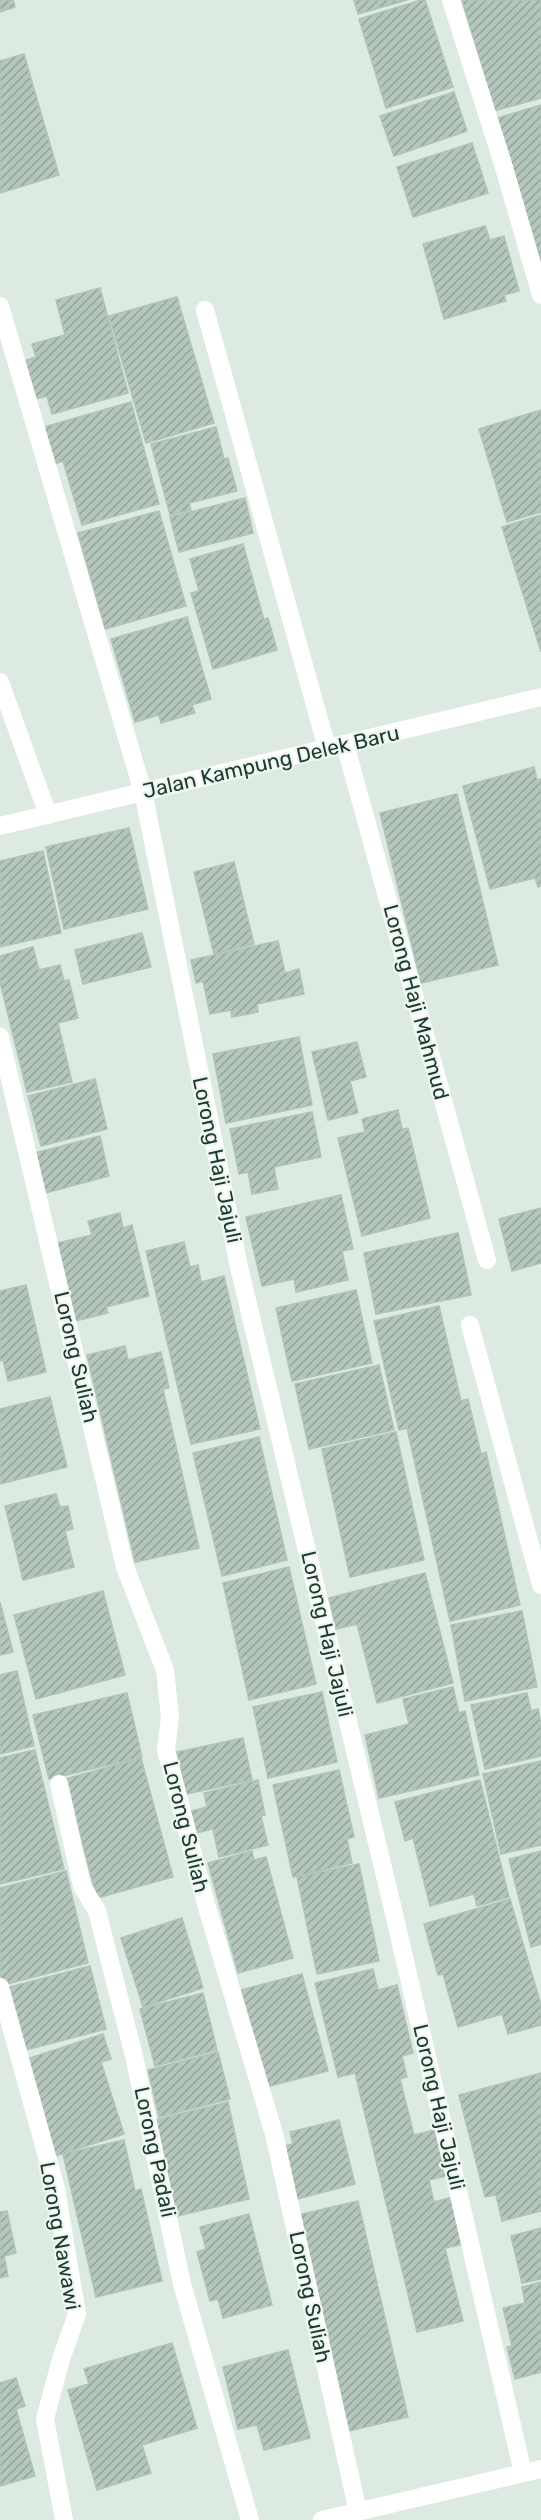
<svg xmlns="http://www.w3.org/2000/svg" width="541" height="2520" viewBox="0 0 541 2520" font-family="Rubik,sans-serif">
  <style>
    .building { fill: url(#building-hatch); stroke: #afc3b8; stroke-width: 1.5 }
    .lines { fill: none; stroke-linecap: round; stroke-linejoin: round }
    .street { stroke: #fff; stroke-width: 18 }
    .labels { text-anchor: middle; stroke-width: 4.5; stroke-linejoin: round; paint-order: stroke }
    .street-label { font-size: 21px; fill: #1e392e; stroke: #edf6f0 }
  </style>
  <defs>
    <pattern id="building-hatch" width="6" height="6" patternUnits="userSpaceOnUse" patternTransform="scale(1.5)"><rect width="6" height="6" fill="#b5c7bd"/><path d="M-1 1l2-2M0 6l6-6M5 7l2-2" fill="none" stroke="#93a39a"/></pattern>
  </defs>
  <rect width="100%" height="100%" fill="#ddeae2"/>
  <g class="building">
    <polygon points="0,0 13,0 15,7 0,12"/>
    <polygon points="354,0 407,0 358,14"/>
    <polygon points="421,0 425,0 453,87 386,108 359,19"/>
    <polygon points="462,0 541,0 541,98 494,111"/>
    <polygon points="24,54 59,175 0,193 0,61"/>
    <polygon points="454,92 467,131 394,156 380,116"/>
    <polygon points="541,105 541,263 497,118"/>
    <polygon points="472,143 488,193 413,217 397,167"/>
    <polygon points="485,226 490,240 504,236 519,291 504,295 506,301 444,319 423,244"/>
    <polygon points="100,288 128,393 52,414 47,396 35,399 24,361 36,357 32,344 65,335 56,300"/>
    <polygon points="177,297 214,423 146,443 109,316"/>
    <polygon points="131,402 159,504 82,525 63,461 54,464 44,427"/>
    <polygon points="541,410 541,512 507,522 479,429"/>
    <polygon points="216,427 224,459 228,458 237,491 189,503 191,510 170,515 151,444"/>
    <polygon points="245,498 253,533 179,552 170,517"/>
    <polygon points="159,511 186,606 105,629 78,533"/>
    <polygon points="541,515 541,652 502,527"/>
    <polygon points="243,544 264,620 268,618 277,650 213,669 191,593 199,591 190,559"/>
    <polygon points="187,617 211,699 192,705 195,713 161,723 159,715 135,722 111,639"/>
    <polygon points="534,767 537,780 541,779 541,886 538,887 535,878 490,889 463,786"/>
    <polygon points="457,794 498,965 421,983 380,813"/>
    <polygon points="129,828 148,909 64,929 46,847"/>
    <polygon points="43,851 61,933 0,947 0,861"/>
    <polygon points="234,862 254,944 214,954 194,872"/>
    <polygon points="142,933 151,967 83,984 75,950"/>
    <polygon points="278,941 285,973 299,969 304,994 257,1004 258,1012 232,1017 231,1010 210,1014 203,981 196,983 191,960"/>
    <polygon points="33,947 39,970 60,965 64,981 69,980 78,1018 58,1023 72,1082 27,1092 0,982 0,956"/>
    <polygon points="299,1037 312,1105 226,1123 213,1054"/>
    <polygon points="357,1042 366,1077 350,1081 358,1113 328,1120 312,1052"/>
    <polygon points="95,1079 107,1129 41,1146 28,1096"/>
    <polygon points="398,1110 402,1129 408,1128 430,1218 362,1236 338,1138 365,1132 362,1119"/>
    <polygon points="312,1112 321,1157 274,1167 278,1189 252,1194 248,1172 239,1174 230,1129"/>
    <polygon points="100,1136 109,1176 45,1193 35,1153"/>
    <polygon points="341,1195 353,1249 342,1251 348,1280 296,1292 294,1279 262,1286 246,1217"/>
    <polygon points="541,1208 541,1263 512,1271 499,1219"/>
    <polygon points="120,1213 123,1228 132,1225 149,1296 106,1307 108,1313 75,1321 57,1243 92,1235 88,1221"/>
    <polygon points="458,1233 471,1295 376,1314 364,1253"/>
    <polygon points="184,1242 190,1267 198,1265 201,1282 224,1276 260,1429 191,1444 146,1251"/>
    <polygon points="26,1285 46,1372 8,1381 3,1360 0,1361 0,1291"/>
    <polygon points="356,1290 372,1363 292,1381 276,1308"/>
    <polygon points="439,1306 461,1401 468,1399 481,1454 486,1452 520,1605 450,1621 407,1428 399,1430 374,1321"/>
    <polygon points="125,1346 128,1360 161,1352 169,1388 163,1389 199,1548 135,1562 87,1355"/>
    <polygon points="379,1365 394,1430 309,1449 295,1384"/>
    <polygon points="50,1397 67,1467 0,1484 0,1409"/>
    <polygon points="396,1432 424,1560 350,1577 322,1449"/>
    <polygon points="259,1437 287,1560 222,1576 193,1453"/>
    <polygon points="56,1494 60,1507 68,1506 73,1529 65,1531 74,1567 23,1580 5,1506"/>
    <polygon points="289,1567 316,1684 249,1700 223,1583"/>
    <polygon points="425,1573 453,1683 377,1703 357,1624 336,1629 329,1598"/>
    <polygon points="103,1591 125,1675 36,1699 14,1615"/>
    <polygon points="0,1602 13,1652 0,1655"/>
    <polygon points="522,1611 537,1687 465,1701 451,1625"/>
    <polygon points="17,1671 34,1746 0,1754 0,1675"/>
    <polygon points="453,1687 459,1713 465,1711 479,1775 379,1798 365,1735 409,1724 403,1699"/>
    <polygon points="322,1692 337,1762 268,1778 253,1707"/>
    <polygon points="127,1693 142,1757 49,1779 33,1715"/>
    <polygon points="527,1693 531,1711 538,1709 541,1724 541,1756 485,1769 471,1705"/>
    <polygon points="243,1738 252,1780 186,1794 177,1752"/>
    <polygon points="35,1750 64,1869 0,1884 0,1758"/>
    <polygon points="141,1758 173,1877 97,1898 65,1779"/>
    <polygon points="541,1761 541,1845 501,1854 483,1774"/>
    <polygon points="339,1770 354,1837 347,1839 352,1863 293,1877 273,1785"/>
    <polygon points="258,1780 265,1815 261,1816 268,1845 219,1857 213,1829 196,1833 191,1811 207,1807 204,1793"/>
    <polygon points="480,1780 509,1897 477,1906 474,1894 430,1906 413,1838 405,1841 395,1802"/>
    <polygon points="252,1851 254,1860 266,1857 293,1958 238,1973 208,1863"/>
    <polygon points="541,1851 541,1944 531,1947 509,1859"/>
    <polygon points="359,1864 379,1961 317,1974 297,1877"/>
    <polygon points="66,1871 88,1963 3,1985 0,1971 0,1888"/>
    <polygon points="510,1899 541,2005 541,2025 508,2034 502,2014 458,2027 443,1974 438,1975 424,1924"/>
    <polygon points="182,1918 203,1988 143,2007 121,1938"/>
    <polygon points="90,1966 106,2029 18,2052 2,1989"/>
    <polygon points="373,1969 378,1990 397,1985 413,2053 402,2056 407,2077 400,2079 414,2135 435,2130 447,2176 429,2180 434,2202 453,2197 464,2244 445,2248 463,2321 417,2332 355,2073 338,2077 315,1983"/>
    <polygon points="302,1974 328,2071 266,2087 241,1990"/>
    <polygon points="203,1993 217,2050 155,2066 140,2009"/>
    <polygon points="103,2034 111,2059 101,2062 124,2134 55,2156 24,2060"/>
    <polygon points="218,2052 230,2099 159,2117 148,2070"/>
    <polygon points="541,2073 541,2211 502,2221 496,2195 485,2197 459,2095"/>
    <polygon points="228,2102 249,2199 177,2216 155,2120"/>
    <polygon points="339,2120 355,2184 293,2200 280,2147 293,2144 290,2132"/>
    <polygon points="124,2140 135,2191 141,2189 162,2281 96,2297 63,2154"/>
    <polygon points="358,2201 408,2417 344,2432 294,2216"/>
    <polygon points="7,2211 16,2253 4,2256 8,2276 0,2278 0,2212"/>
    <polygon points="249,2214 272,2305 223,2318 218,2299 210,2301 197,2252 206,2249 200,2227"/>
    <polygon points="541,2228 541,2279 522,2283 511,2236"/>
    <polygon points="541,2282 541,2372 515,2379 507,2347 512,2346 503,2308 525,2303 522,2287"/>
    <polygon points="172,2343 197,2428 142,2445 151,2473 97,2490 68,2390 89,2384 84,2369"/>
    <polygon points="288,2350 310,2438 264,2450 257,2425 238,2429 223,2367"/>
    <polygon points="16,2378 25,2406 16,2409 35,2476 0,2486 0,2383"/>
  </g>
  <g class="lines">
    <g class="street">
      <polyline points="451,0 503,164 541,295"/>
      <polyline points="0,306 143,792 239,1267 396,1922 523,2473"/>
      <polyline points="205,310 327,748"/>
      <polyline points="0,682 48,815"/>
      <polyline points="345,744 487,1260"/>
      <polyline points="0,826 541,697"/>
      <polyline points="0,1037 125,1567 165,1670 170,1717 166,1750 206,1904 274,2134 358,2512"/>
      <polyline points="470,1325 541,1585"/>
      <polyline points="59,1784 82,1886 97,1911 134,2056 182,2284 250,2520"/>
      <polyline points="0,1987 56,2189 77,2314 61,2359 45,2419 64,2520"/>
      <polyline points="322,2520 541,2469"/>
    </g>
  </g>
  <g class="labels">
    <g class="street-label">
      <text transform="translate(271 762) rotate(-13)" y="7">Jalan Kampung Delek Baru</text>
      <text transform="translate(416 1002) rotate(75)" y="7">Lorong Haji Mahmud</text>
      <text transform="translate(217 1160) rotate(78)" y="7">Lorong Haji Jajuli</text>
      <text transform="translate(76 1357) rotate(77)" y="7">Lorong Suliah</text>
      <text transform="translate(327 1634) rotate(77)" y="7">Lorong Haji Jajuli</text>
      <text transform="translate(186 1827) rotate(76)" y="7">Lorong Suliah</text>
      <text transform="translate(439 2107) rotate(77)" y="7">Lorong Haji Jajuli</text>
      <text transform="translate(155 2152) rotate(78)" y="7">Lorong Padali</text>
      <text transform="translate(60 2236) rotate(80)" y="7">Lorong Nawawi</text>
      <text transform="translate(310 2297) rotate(78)" y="7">Lorong Suliah</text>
    </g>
  </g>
</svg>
